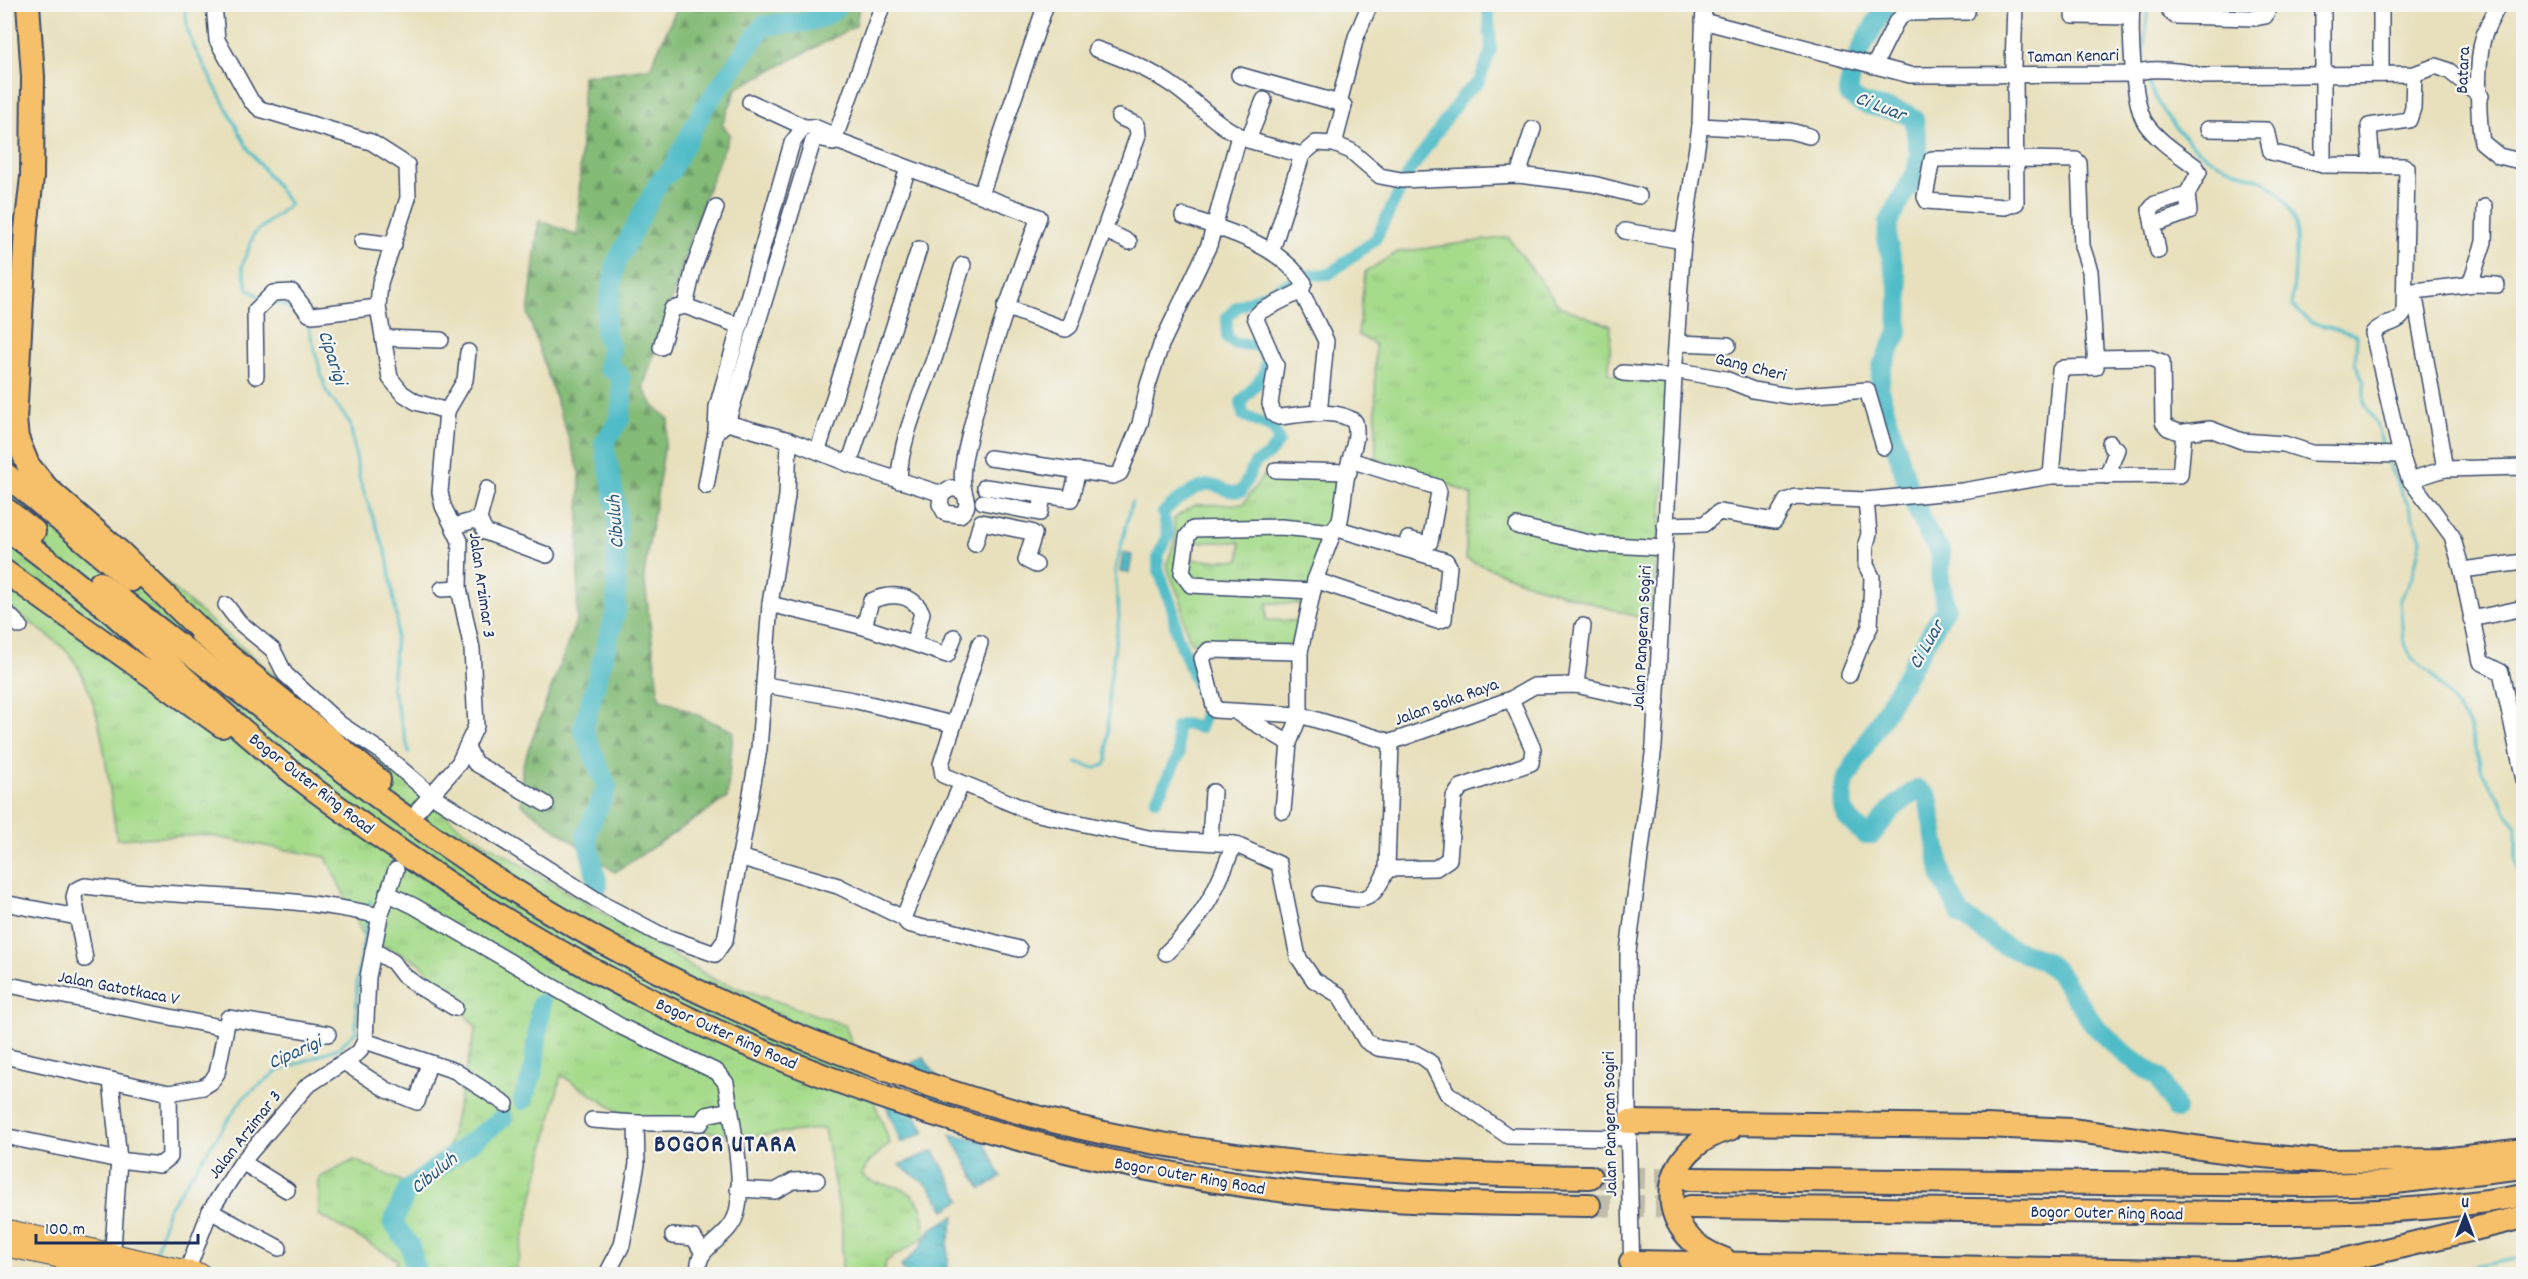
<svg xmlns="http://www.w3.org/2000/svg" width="2528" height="1279" viewBox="0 0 2528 1279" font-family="Dekko,sans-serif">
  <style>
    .grass { fill: url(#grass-tufts); stroke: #608574; stroke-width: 1.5; fill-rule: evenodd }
    .forest { fill: url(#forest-firs); stroke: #50756a; stroke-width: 1.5 }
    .water { fill: url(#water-ripples); stroke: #357692; stroke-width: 1.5 }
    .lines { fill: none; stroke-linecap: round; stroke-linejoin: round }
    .stream { stroke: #4fbcc7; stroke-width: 3 }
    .canal { stroke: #4fbcc7; stroke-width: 12 }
    .river { stroke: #4fbcc7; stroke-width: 20 }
    .highway-tunnel { stroke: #bfbda9; stroke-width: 22; stroke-dasharray: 22 11; stroke-linecap: butt }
    .minor-casing { stroke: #3a4a6c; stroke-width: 18 }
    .major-casing { stroke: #3a4a6c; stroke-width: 22 }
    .highway-casing { stroke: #3a4a6c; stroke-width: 26 }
    .minor { stroke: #fff; stroke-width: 15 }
    .major { stroke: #f6c06b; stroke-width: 20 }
    .highway { stroke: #f6c06b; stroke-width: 22 }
    .labels { text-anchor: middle; stroke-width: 4.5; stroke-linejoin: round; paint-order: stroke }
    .street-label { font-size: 18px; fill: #1b2f5e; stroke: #f6f6f2 }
    .water-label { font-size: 20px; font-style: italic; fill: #2b597e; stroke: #f6f6f2 }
    .district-label { font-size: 24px; font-weight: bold; letter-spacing: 1.5px; fill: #1b2f5e; stroke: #f6f6f2 }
  </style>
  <defs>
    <pattern id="grass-tufts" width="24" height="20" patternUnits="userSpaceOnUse" patternTransform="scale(1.5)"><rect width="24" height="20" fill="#a6db8b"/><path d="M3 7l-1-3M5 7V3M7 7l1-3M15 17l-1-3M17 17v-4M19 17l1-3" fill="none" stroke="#8ebc7a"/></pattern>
    <pattern id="forest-firs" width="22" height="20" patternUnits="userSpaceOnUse" patternTransform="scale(1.5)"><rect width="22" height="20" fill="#84bb77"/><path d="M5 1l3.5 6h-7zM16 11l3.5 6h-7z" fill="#6b9865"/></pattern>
    <pattern id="water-ripples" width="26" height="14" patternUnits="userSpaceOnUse" patternTransform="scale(1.5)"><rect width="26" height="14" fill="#4fbcc7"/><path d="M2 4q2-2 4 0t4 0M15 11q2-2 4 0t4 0" fill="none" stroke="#4199a5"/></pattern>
  </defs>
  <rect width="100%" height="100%" fill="#f6f6f2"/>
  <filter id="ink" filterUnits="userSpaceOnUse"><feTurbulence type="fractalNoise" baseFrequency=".0167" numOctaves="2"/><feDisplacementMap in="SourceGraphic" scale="12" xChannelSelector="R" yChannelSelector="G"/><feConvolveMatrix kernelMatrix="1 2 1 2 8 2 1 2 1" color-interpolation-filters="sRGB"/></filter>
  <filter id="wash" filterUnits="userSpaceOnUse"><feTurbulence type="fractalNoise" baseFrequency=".008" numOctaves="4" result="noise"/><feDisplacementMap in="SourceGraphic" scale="24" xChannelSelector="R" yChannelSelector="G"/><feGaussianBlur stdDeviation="1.35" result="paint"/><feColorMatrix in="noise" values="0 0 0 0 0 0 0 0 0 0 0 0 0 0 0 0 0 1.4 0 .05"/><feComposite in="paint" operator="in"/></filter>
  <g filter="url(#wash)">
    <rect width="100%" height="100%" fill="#e8e0bc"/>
    <g class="grass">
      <polygon points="1508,237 1559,306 1611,326 1609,374 1675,381 1650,621 1524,582 1466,559 1466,532 1472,495 1444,482 1376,459 1375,344 1358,335 1365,272 1398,252"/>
      <path d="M4 445 265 667 462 829 715 980 845 1025 890 1143 868 1163 862 1175C874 1187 888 1183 903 1189 922 1198 927 1220 924 1238L886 1261 884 1274H842V1224L824 1128 749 1137 636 1123 561 1075 515 1274H391L398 1260 319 1215V1178L354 1160 403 1182 448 1149 476 1027 419 962 364 937 326 857 205 835 117 839C107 783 105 701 70 655 57 639 22 618 5 604Z"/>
      <path d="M1339 475 1346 479 1301 637 1292 647 1191 643 1184 623 1182 604 1168 569 1167 563 1175 541 1174 519 1194 505 1243 504 1263 476ZM1240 542V560H1193V542ZM1267 603 1300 604 1299 621 1266 620Z"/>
    </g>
    <polygon class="forest" points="723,4 859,5 856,26 737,88 722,125 730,134 705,196 643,388 654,407 669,419 644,575 659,698 733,731 727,798 615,872 521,804 522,767 577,619 580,473 528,315 539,220 578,236 583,76 650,68 676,10"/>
    <g class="water">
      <polygon points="1123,553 1132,555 1129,573 1120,572"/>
      <polygon points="923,1057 954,1100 956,1108 927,1102 909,1065"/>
      <polygon points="896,1083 925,1132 901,1143 883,1098"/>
      <polygon points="950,1134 984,1141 1001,1177 981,1189"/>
      <polygon points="934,1151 961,1200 945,1210 930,1187 899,1165"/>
      <polygon points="955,1216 948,1242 948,1268 938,1274 906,1274 901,1266 920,1248 931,1229"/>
    </g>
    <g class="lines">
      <g class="stream">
        <polyline points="184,4 188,31 193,45 247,147 290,204 254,234 242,266 248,289 260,297"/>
        <polyline points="2145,66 2143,58 2148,4"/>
        <path d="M2147 76C2153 104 2187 146 2213 160 2252 181 2279 174 2295 223 2299 238 2293 286 2292 305L2310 322 2357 335 2355 363 2364 382V402L2376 423 2384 450"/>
        <polyline points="272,301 290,309 308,325 326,391 350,423 360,481 387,556 397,620 392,687 409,752"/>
        <polyline points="2386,460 2409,507 2421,539 2413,575 2400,599 2403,639 2412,659 2430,672 2469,724 2482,771 2516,827 2516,861 2521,878 2524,879"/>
        <polyline points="1076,763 1095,768 1105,765 1107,760 1109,689 1119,617 1115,571 1132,502"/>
        <polyline points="369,909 370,901"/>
        <polyline points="155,1255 168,1209 243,1098 276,1072 338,1048 356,1032 357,981 367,919"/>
        <polyline points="2437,1274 2524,1257"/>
      </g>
      <path class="canal" d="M1156 800 1179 755 1176 727 1185 724 1200 728 1207 709 1176 632 1173 610 1158 568V556L1168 536 1163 513C1171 504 1198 483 1211 485 1225 487 1225 494 1242 491L1255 463 1268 455 1279 442 1274 429 1243 415 1241 402 1264 375 1267 357 1257 345 1235 344 1227 337V317L1237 307 1297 280 1311 275 1329 274 1375 240 1410 171 1463 95 1479 82 1491 50 1488 4"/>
      <g class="river">
        <path d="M1888 4C1868 34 1853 57 1848 93 1865 112 1892 104 1914 118L1919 156 1916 173 1888 222 1887 240 1899 289 1898 333 1882 366 1879 389 1910 493 1929 535 1941 553 1940 581 1946 607 1845 781C1839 810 1842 814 1864 834H1872L1891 810 1917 789 1928 797 1942 878 1961 915 2005 946 2042 960 2058 972 2094 1025 2125 1054 2159 1078 2176 1109"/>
        <path d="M598 885 586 835 607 787 583 729 616 611 617 511 604 443 620 419 622 399 621 379 618 373 608 367 611 348 605 332 606 318 616 263 660 180 670 172 704 108 764 25C785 24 826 25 838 4"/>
        <polyline points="523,1100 533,1073 541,1004"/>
        <polyline points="417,1274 410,1246 393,1223 407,1190 503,1118"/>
      </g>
    </g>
  </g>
  <g filter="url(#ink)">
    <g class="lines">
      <g class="highway-tunnel">
        <polyline points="1590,1177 1690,1179"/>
        <polyline points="1589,1205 1690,1207"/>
      </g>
      <defs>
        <g id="minor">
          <polyline points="214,4 217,40 251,101 260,109 371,142 407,165 408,198 380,283 378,307 390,378 402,393 416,402 447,411 440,492 443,506 460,541 459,588 472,649 476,726 459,763 419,809"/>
          <path d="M2132 4C2130 30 2132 104 2146 124 2159 142 2179 154 2196 167L2199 172 2187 194 2189 212 2153 225"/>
          <polyline points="2171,4 2170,11 2175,16 2255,18 2265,16 2270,4"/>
          <path d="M2323 4V165L2404 166 2407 168 2404 313C2397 326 2382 322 2373 333L2401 455 2409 478 2452 536 2462 570 2481 662 2501 672 2524 780"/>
          <polyline points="2381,4 2381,74"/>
          <path d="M2499 4C2492 18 2483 32 2481 48 2477 72 2478 117 2482 142L2499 156 2524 162"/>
          <polyline points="2073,16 2131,17"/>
          <path d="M1703 21 1910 75 2135 74C2147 66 2188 71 2201 76L2414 74 2436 66 2449 71 2481 96"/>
          <path d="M1096 49C1125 59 1151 70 1175 87 1200 105 1218 127 1247 139"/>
          <polyline points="1874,66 1896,22 1905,13 1967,12 1967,4"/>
          <polyline points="2013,66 2015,4"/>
          <polyline points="1239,75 1339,103"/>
          <path d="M2015 75 2016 203 2005 207 1927 201 1925 197 1932 159C1980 158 2028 159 2076 160L2079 163 2082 246 2090 271 2096 367 2064 368 2060 370 2051 476"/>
          <polyline points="1264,100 1248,140 1302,155"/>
          <polyline points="750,102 804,127"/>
          <polyline points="1700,126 1790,131 1809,136"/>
          <polyline points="2208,129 2266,130 2271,152 2323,165"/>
          <polyline points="833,143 883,4"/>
          <polyline points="1334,144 1344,106 1339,103 1356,37 1370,4"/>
          <polyline points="2372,166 2369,126 2409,120 2413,108 2414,74"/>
          <polyline points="1518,175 1533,129"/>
          <polyline points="981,194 1046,4"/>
          <path d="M1183 216C1226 230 1278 244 1304 283L1301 291 1261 311 1255 317 1276 365 1270 404 1274 415 1279 417C1301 415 1337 407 1355 422 1358 436 1354 446 1350 459 1345 478 1344 500 1340 520L1335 528 1315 580 1300 652V715L1289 743 1283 811"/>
          <polyline points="1104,230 1129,242"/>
          <polyline points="1625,231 1683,241"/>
          <polyline points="362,241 394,245"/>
          <polyline points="1272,250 1302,155 1316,143 1334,144 1351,151 1380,176 1401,180 1518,175 1593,184 1639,196"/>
          <polyline points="2158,251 2150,210 2155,204 2187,194"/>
          <polyline points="2470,284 2484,242 2485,207"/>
          <polyline points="1301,291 1326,341 1319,414"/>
          <polyline points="2411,291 2416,303 2445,469"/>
          <polyline points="2406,292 2474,284 2497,285"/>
          <polyline points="685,306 694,267 716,208"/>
          <polyline points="1005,307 1062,328 1066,329 1070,326 1138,135 1137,125 1119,117"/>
          <polyline points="383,338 441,340"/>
          <polyline points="1677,343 1728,345"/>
          <polyline points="661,347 672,309 685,306 740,326"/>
          <polyline points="2095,358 2148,357 2162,362 2163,422 2168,428 2184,434"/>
          <polyline points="1674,370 1725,379 1753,390 1789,396 1867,390 1884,447"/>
          <polyline points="1623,373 1674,377"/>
          <polyline points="256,376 255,311 273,293 292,292 309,314 313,315 378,307"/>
          <polyline points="447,411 465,380 468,352"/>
          <polyline points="720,421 789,440 849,464 942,494"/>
          <path d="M716 432 727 423 813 141 818 138 842 143 1039 217C1010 295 983 373 965 454 963 464 961 481 964 491 966 501 971 506 960 515L945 513 940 504 942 494 952 488 964 492"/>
          <polyline points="818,450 879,251 908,169"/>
          <polyline points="990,458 1113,476 1120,473 1140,424 1148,385 1161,345 1209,245 1239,136"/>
          <polyline points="1350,460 1437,487 1439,492 1430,542 1427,544 1408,539"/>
          <polyline points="849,464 919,249"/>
          <polyline points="1276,470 1349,472"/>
          <polyline points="2107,476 2117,449 2111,447 2110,443"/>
          <polyline points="2410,480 2445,469 2524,467"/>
          <path d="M899 481C900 440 919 400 933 362 944 330 952 297 963 265"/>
          <polyline points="706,486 716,432 717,407 792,143 804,127 814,127 833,135"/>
          <polyline points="985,487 1071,499 1078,470"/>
          <polyline points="983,502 1040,513 1043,496"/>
          <polyline points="479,519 485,532 547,555"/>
          <polyline points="1665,525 1704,524 1719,512 1775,521 1786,501 1796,497 1866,500 1962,491 2051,476 2180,475 2184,432 2210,429 2242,441 2284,444 2312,453 2401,455"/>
          <polyline points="454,526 479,519 487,489"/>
          <polyline points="1517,526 1594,544 1665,548"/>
          <polyline points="975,544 981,522 1031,532 1034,534 1026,560 1036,565"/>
          <polyline points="2462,570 2524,562"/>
          <polyline points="1315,580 1437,621 1444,619 1449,566 1446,561 1335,528"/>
          <polyline points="442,589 459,588"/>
          <polyline points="1313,591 1191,585 1182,573 1187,537 1193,529 1281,527 1334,532"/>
          <polyline points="770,604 864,627 947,655 954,637"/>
          <polyline points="226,605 239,622 273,650 285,674 340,724 379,750 430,794 608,907 661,935 715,954 725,940 759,749 770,604 787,496 789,440"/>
          <polyline points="4,610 20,626"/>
          <polyline points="2471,619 2524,608"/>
          <path d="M864 627 871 601C889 593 912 592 922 613L914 643"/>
          <polyline points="980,643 941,764 943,775 1034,813 1153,839 1234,844 1279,864 1298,957 1314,980 1339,995 1366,1041 1378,1048 1415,1053 1424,1058 1432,1064 1447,1093 1508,1136 1628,1138"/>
          <polyline points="1300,652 1209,650 1202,658 1215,710 1300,715 1391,742 1511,699 1534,686 1576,685 1657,703"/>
          <polyline points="1849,675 1862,642 1870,627 1872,577 1866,565 1866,544 1869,534 1866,500"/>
          <polyline points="765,685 853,700 952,724"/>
          <polyline points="1576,685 1583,626"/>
          <polyline points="1239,714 1289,743"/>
          <polyline points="468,749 475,763 546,804"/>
          <polyline points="1210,840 1213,792"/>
          <polyline points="739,857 838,886 903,918 908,924 924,928 944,929 1019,949"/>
          <polyline points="1387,869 1436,868 1449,859 1454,797 1461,787 1531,763 1533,749 1511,699"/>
          <path d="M387 893 414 906 622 1027 717 1072 726 1083C731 1117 745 1179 737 1212 730 1241 691 1247 700 1274"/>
          <path d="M1321 894C1361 899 1369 910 1387 869L1391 742"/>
          <polyline points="4,903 77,917"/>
          <polyline points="903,918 961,785"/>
          <polyline points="373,950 393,962 403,975 418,986 455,1008"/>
          <path d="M1166 953C1204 918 1216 891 1234 844"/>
          <path d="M85 959 74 897 76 890 85 886C183 899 284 893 380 916"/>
          <polyline points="4,984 225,1028"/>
          <polyline points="365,1041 455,1071 506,1104"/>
          <polyline points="4,1056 169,1093 203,1087 211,1082 217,1073 228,1018 328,1034"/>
          <polyline points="345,1063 387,1090 417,1102 429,1063"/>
          <polyline points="111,1080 119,1160 112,1263"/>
          <polyline points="592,1120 636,1123 701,1123 706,1115 730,1110"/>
          <polyline points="4,1136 119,1160 160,1165 170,1157 169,1093"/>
          <polyline points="242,1162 287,1190"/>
          <polyline points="738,1189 775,1191 793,1181 817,1180"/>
          <polyline points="210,1211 279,1248"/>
          <polyline points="673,1236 694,1238 703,1253"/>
          <polyline points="187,1271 210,1211 242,1162 307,1086 359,1052 365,1041 368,977 380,916 396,870"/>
          <polyline points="607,1274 622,1245 637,1164 636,1123"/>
          <polyline points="1632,1274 1628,1122 1628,952 1654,746 1674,377 1683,241 1700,126 1704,4"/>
        </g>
        <g id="major">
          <polyline points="4,1229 201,1274"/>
          <polyline points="4,1246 137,1274"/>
        </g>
        <g id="highway">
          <polyline points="28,4 33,77 32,177 26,229 15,419 17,438 28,465 47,488 121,553 212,641"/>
          <polyline points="4,473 131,580"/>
          <polyline points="4,508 34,531"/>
          <path d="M4 527C40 554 75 581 109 610 167 661 223 715 282 764 323 798 368 829 412 859 671 1038 974 1153 1287 1191 1387 1203 1488 1204 1589 1205"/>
          <polyline points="4,571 222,726"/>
          <path d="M100 583C158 629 217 674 276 719 351 777 424 834 504 884 701 1009 962 1116 1194 1149 1326 1169 1457 1175 1590 1177"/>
          <polyline points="201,633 379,780"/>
          <polyline points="1628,1122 1986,1126 2071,1130 2252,1155 2323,1161 2443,1160 2524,1150"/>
          <polyline points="1690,1179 2314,1185 2387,1183 2524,1167"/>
          <path d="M1690 1207C1841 1209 1992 1210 2143 1212 2271 1213 2398 1218 2524 1195"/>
          <path d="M1724 1259C1650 1234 1656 1148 1730 1129"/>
          <polyline points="1631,1262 2237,1272 2323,1265 2524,1217"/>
        </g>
      </defs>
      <use href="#minor" class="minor-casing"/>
      <use href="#major" class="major-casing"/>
      <use href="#highway" class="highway-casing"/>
      <use href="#minor" class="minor"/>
      <use href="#major" class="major"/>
      <use href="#highway" class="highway"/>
    </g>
  </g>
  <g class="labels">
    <g class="street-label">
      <text transform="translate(2073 55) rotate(-1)" y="6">Taman Kenari</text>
      <text transform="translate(2462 70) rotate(-87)" y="6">Batara</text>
      <text transform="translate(1751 366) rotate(14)" y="6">Gang Cheri</text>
      <text transform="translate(483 585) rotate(82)" y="6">Jalan Arzimar 3</text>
      <text transform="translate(1641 638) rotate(-87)" y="6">Jalan Pangeran Sogiri</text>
      <text transform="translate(1446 701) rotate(-20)" y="6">Jalan Soka Raya</text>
      <text transform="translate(312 783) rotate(38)" y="6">Bogor Outer Ring Road</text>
      <text transform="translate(119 987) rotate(11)" y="6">Jalan Gatotkaca V</text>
      <text transform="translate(727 1033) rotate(24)" y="6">Bogor Outer Ring Road</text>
      <text transform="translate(1609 1124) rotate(-91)" y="6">Jalan Pangeran Sogiri</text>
      <text transform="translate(244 1134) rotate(-52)" y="6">Jalan Arzimar 3</text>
      <text transform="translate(1190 1175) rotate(10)" y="6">Bogor Outer Ring Road</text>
      <text transform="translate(2107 1212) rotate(1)" y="6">Bogor Outer Ring Road</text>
    </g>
    <g class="water-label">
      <text transform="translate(1881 105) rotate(21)" y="7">Ci Luar</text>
      <text transform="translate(334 357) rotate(72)" y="7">Ciparigi</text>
      <text transform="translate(614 522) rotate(-94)" y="7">Cibuluh</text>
      <text transform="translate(1925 644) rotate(-60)" y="7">Ci Luar</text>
      <text transform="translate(294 1051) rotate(-24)" y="7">Ciparigi</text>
      <text transform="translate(433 1172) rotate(-39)" y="7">Cibuluh</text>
    </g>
    <g class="district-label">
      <text x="726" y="1151">BOGOR UTARA</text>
    </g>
  </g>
  <rect width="2528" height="1279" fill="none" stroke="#f6f6f2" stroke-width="24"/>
  <g transform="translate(2465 1216)" stroke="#f6f6f2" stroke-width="4.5" paint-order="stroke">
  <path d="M0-4.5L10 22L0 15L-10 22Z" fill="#1b2f5e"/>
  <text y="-9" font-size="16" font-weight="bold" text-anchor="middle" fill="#1b2f5e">U</text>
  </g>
  <path d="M36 1234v9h162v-9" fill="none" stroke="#1b2f5e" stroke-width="3"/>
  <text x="45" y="1234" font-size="18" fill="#1b2f5e" stroke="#f6f6f2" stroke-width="4.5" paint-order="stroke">100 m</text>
</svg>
